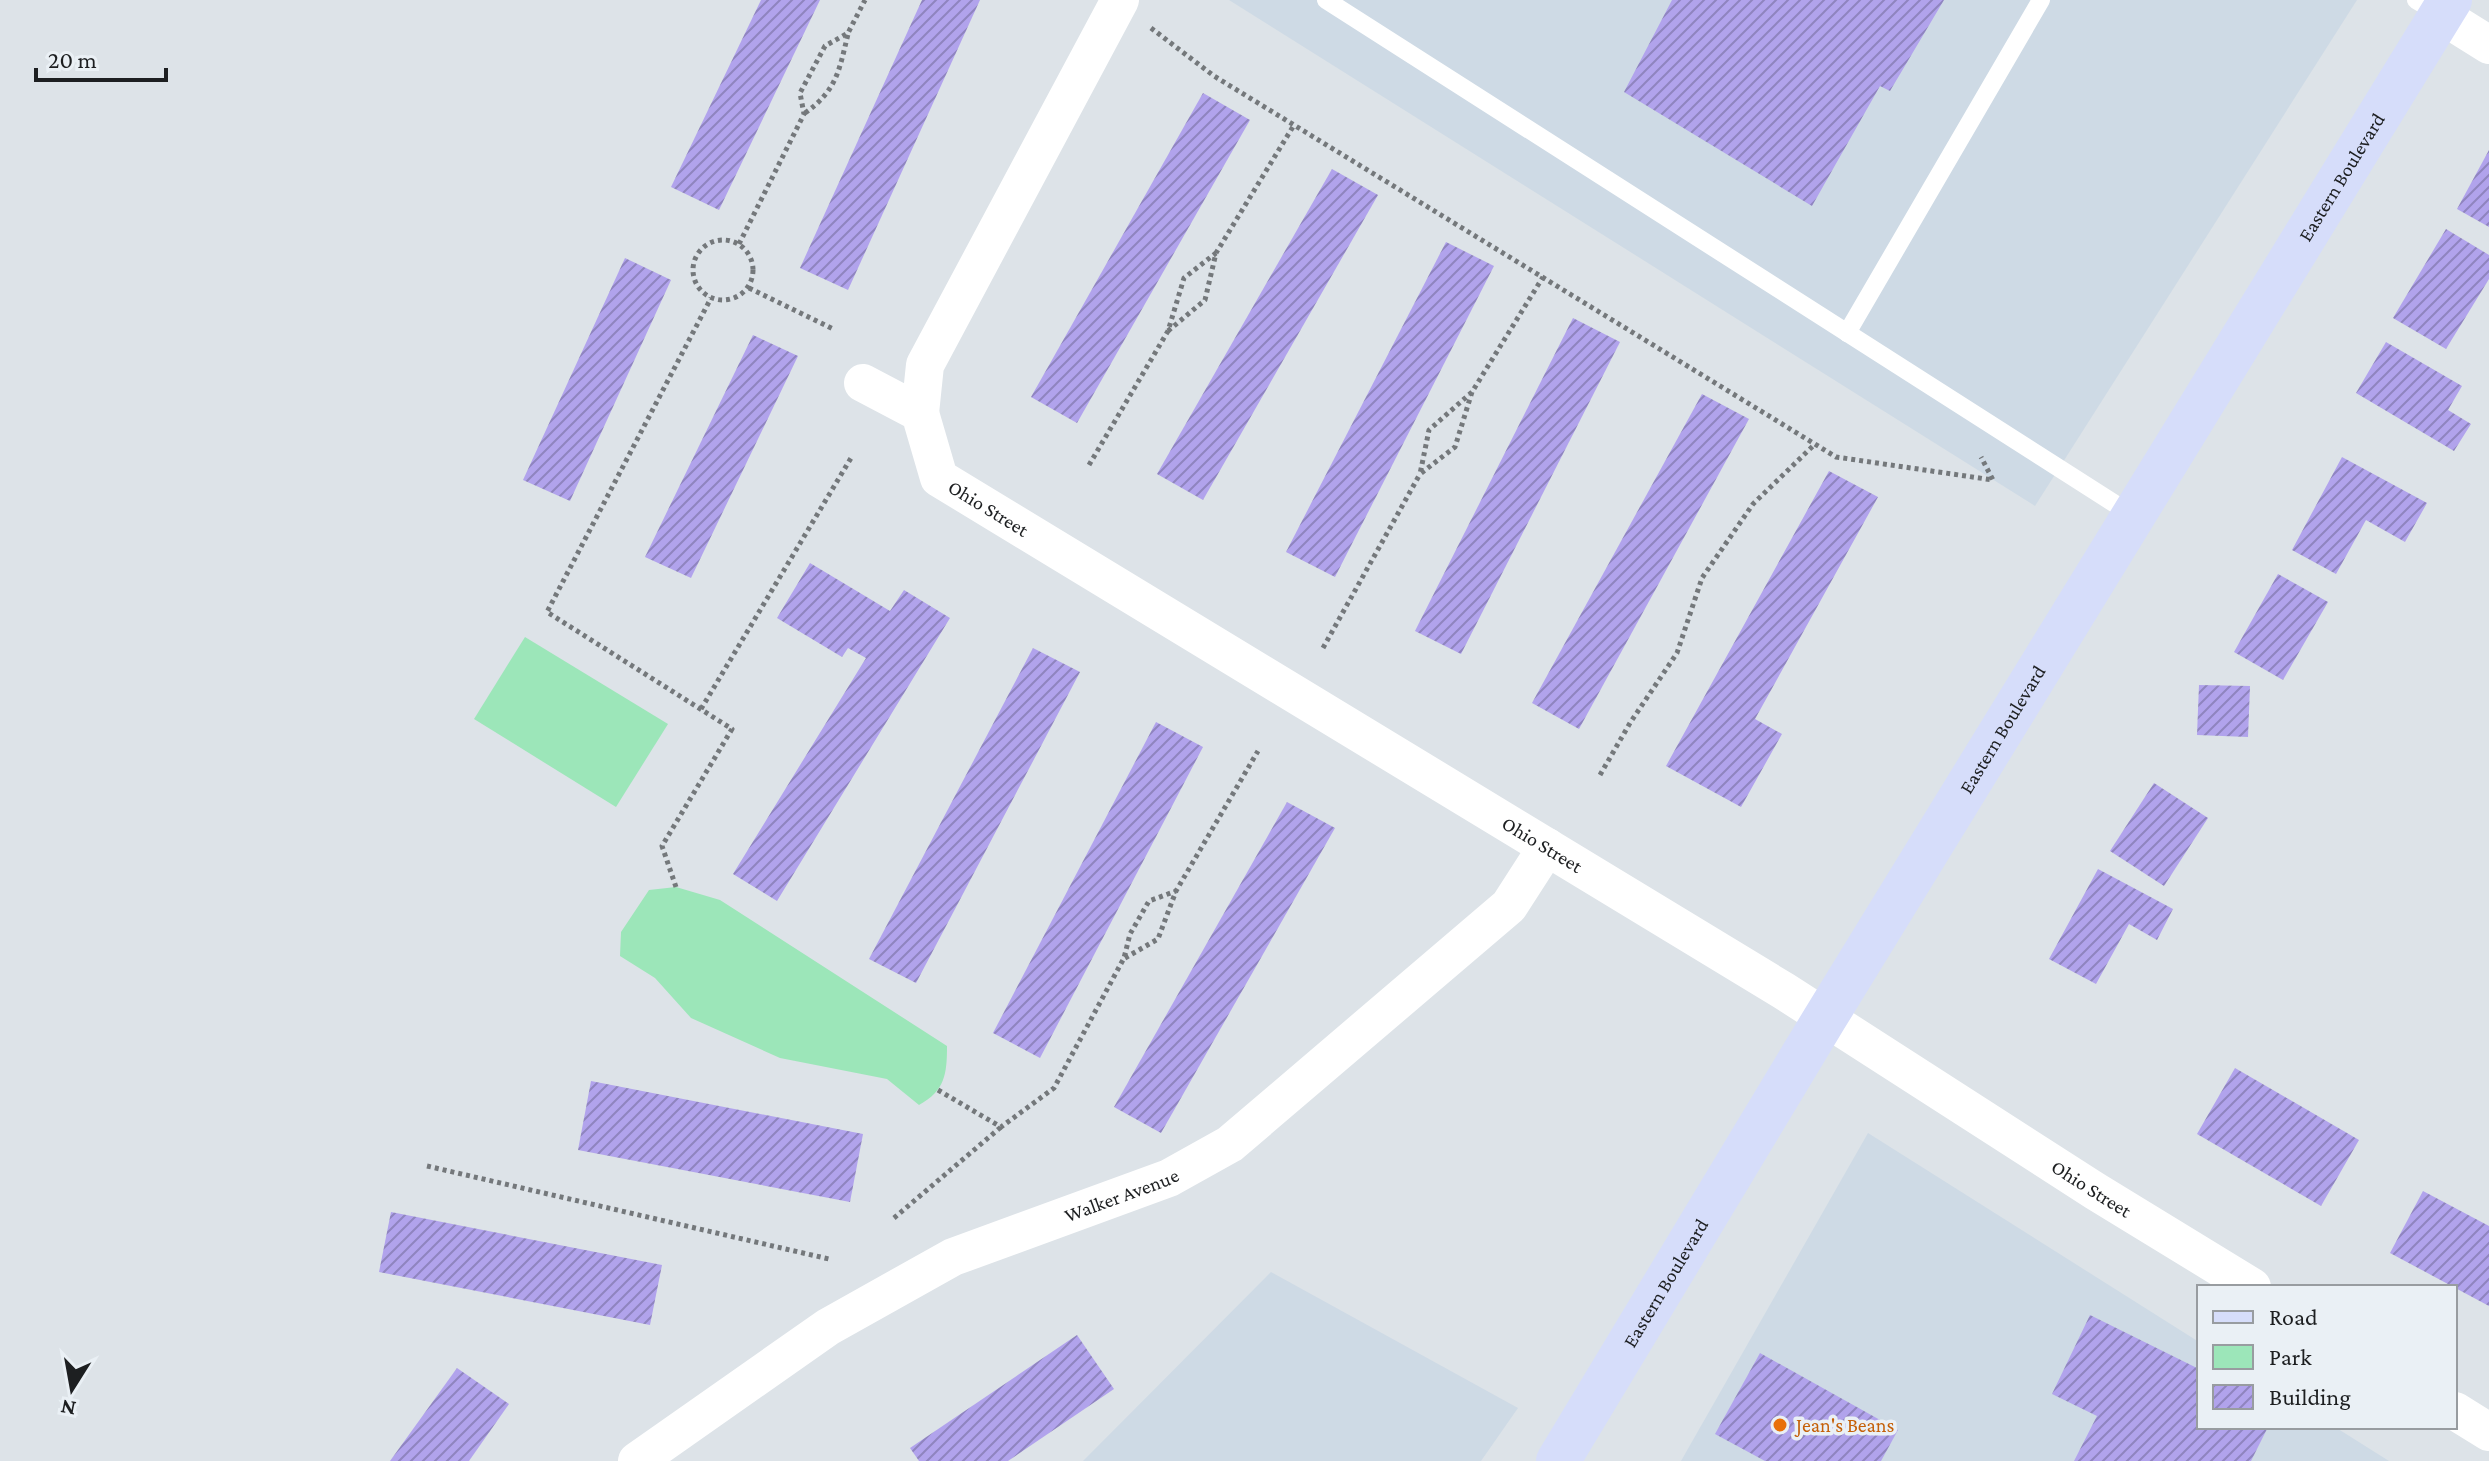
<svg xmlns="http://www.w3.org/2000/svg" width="2489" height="1461" viewBox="0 0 2489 1461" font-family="'Crimson Pro',serif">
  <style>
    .built { fill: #cedae5 }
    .green { fill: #9ce6b9 }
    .building { fill: url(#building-hatch) }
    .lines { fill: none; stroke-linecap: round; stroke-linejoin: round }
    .path { stroke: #74787b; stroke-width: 5; stroke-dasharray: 4 4; stroke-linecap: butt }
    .service { stroke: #fff; stroke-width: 18 }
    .minor { stroke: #fff; stroke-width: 38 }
    .primary { stroke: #d6ddfa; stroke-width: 44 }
    .food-dot { fill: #e8710a; stroke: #eaf0f5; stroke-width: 3 }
    .labels { text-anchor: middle; stroke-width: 7; stroke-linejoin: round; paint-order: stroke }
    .street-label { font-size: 20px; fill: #1d1f21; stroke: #eaf0f5 }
    .food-label { font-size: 20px; fill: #c56008; stroke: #eaf0f5; text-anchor: start }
  </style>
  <defs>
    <pattern id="building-hatch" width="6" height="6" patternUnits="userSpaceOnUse" patternTransform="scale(2)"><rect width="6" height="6" fill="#b1a3ec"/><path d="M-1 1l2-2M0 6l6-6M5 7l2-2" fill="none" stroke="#8f84bf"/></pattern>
  </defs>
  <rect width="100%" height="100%" fill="#dde3e8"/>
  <g class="built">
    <polygon points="1229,0 2357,0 2035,506"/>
    <polygon points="1868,1133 2199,1342 2199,1427 2335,1427 2389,1461 1681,1461"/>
    <polygon points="1271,1272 1518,1408 1481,1461 1083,1461"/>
  </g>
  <g class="green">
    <polygon points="525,637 668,724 616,807 474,719"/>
    <path d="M676 887 720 900 947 1046C947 1074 945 1091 919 1105L887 1079 780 1058 691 1018 655 978 620 956 621 932 649 890Z"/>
  </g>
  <g class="building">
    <polygon points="761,0 820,0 719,210 671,187"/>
    <polygon points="922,0 980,0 848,290 800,268"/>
    <polygon points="1672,0 1944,0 1890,91 1880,86 1812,206 1624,92"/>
    <polygon points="1203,93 1250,120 1077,423 1031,397"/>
    <polygon points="2489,150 2489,227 2457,209"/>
    <polygon points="1332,169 1378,195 1203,500 1157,474"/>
    <polygon points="2446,229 2489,255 2489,279 2446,349 2393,318"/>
    <polygon points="1446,242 1494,266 1335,577 1286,552"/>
    <polygon points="625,258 671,280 570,501 523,480"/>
    <polygon points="1573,318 1620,342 1461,654 1415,631"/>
    <polygon points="753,335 798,356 691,578 645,557"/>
    <polygon points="2386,342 2462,386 2448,410 2471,424 2454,451 2356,393"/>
    <polygon points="1702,394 1749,419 1579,729 1532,703"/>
    <polygon points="2342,457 2427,503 2405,542 2366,520 2336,574 2292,550"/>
    <polygon points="1829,471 1878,497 1755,719 1782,734 1741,807 1666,766"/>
    <polygon points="810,563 890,611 904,590 950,618 777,901 733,874 866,658 848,648 842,657 777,618"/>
    <polygon points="2278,574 2328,602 2283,680 2234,652"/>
    <polygon points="1033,648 1080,672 916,983 869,959"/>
    <polygon points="2199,685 2250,686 2248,737 2197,735"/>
    <polygon points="1156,722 1203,747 1040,1058 993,1033"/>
    <polygon points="2154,783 2208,818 2164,886 2110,851"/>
    <polygon points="1287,802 1335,828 1161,1133 1114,1107"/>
    <polygon points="2098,869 2173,909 2157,940 2129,924 2096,984 2049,959"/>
    <polygon points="2235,1068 2359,1140 2321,1206 2197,1134"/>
    <polygon points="591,1081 863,1134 850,1202 578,1150"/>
    <polygon points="2423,1191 2489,1226 2489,1306 2390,1253"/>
    <polygon points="391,1212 662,1265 650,1325 379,1272"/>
    <polygon points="2090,1315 2199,1369 2199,1427 2268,1427 2251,1461 2074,1461 2097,1416 2052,1394"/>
    <polygon points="1077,1335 1114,1389 1008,1461 919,1461 910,1448"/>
    <polygon points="1760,1353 1898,1430 1881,1461 1765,1461 1715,1434"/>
    <polygon points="457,1368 509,1404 469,1461 390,1461"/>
  </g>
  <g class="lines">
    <g class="path">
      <polyline points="1151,28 1214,76 1836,457 1993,480 1981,457"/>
      <path d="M805 113C837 90 839 71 848 34"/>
      <circle cx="723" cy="270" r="30"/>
      <polyline points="739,244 804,114 800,93 825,46 848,33 865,0"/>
      <polyline points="749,288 833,329"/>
      <polyline points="1168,331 1205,300 1216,253 1294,125"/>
      <polyline points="1472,392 1429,430 1420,474 1455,447 1472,392 1543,277"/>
      <polyline points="1089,465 1168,331 1184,278 1216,253"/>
      <polyline points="1323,648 1420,474"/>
      <polyline points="701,709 851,458"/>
      <polyline points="1600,775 1630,723 1677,653 1702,578 1753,504 1815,444"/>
      <polyline points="676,887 662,846 732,729 547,612 711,298"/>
      <polyline points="1125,958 1158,939 1176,891 1258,751"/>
      <polyline points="938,1090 1001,1127 1054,1088 1124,958 1130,934 1149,901 1176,891"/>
      <polyline points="427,1166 829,1259"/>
      <polyline points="894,1218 1001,1127"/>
    </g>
    <g class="service">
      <polyline points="1326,0 2134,516"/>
      <polyline points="2416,0 2441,15"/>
      <polyline points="1847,333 2041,0"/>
    </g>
    <g class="minor">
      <polyline points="2441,15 2489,45"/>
      <path id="s1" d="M863 383 920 413 939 478 1784 991 2095 1191 2252 1287"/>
      <polyline points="920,413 925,365 1120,0"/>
      <polyline points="2455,1411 2489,1432"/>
      <path id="s2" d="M637 1461 828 1327 953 1257 1169 1178 1230 1144 1509 906 1547 847"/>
    </g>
    <path class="primary" id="s3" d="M1558 1461 1825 1018 2450 0"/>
  </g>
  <circle class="food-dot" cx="1780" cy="1425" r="8"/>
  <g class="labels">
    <g class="street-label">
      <text dy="7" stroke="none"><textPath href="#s3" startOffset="1504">Eastern Boulevard</textPath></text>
      <text dy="7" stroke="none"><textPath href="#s1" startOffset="190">Ohio Street</textPath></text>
      <text dy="7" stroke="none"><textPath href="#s3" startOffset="856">Eastern Boulevard</textPath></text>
      <text dy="7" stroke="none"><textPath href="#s1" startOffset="838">Ohio Street</textPath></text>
      <text dy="7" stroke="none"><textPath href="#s1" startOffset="1486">Ohio Street</textPath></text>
      <text dy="7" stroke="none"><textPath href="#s2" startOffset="556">Walker Avenue</textPath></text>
      <text dy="7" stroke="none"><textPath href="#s3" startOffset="208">Eastern Boulevard</textPath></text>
    </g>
    <g class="food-label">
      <text x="1796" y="1432">Jean's Beans</text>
    </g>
  </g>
  <rect x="2197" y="1285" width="260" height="144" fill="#eaf0f5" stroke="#989ca0" stroke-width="2"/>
  <rect x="2213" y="1311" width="40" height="12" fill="#d6ddfa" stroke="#989ca0" stroke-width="2"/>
  <text x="2269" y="1325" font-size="24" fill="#1d1f21">Road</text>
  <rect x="2213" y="1345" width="40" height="24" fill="#9ce6b9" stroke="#989ca0" stroke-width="2"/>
  <text x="2269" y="1365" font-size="24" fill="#1d1f21">Park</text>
  <rect x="2213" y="1385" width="40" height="24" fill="url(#building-hatch)" stroke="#989ca0" stroke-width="2"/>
  <text x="2269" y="1405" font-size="24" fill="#1d1f21">Building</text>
  <g transform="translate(72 1389) rotate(191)" stroke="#eaf0f5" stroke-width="6" paint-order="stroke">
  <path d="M0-6L14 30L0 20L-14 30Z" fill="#1d1f21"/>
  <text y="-12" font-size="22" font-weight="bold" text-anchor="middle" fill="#1d1f21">N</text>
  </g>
  <path d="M36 68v12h130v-12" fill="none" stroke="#1d1f21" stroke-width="4"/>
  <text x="48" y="68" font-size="24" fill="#1d1f21" stroke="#eaf0f5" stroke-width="6" paint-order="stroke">20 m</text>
</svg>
